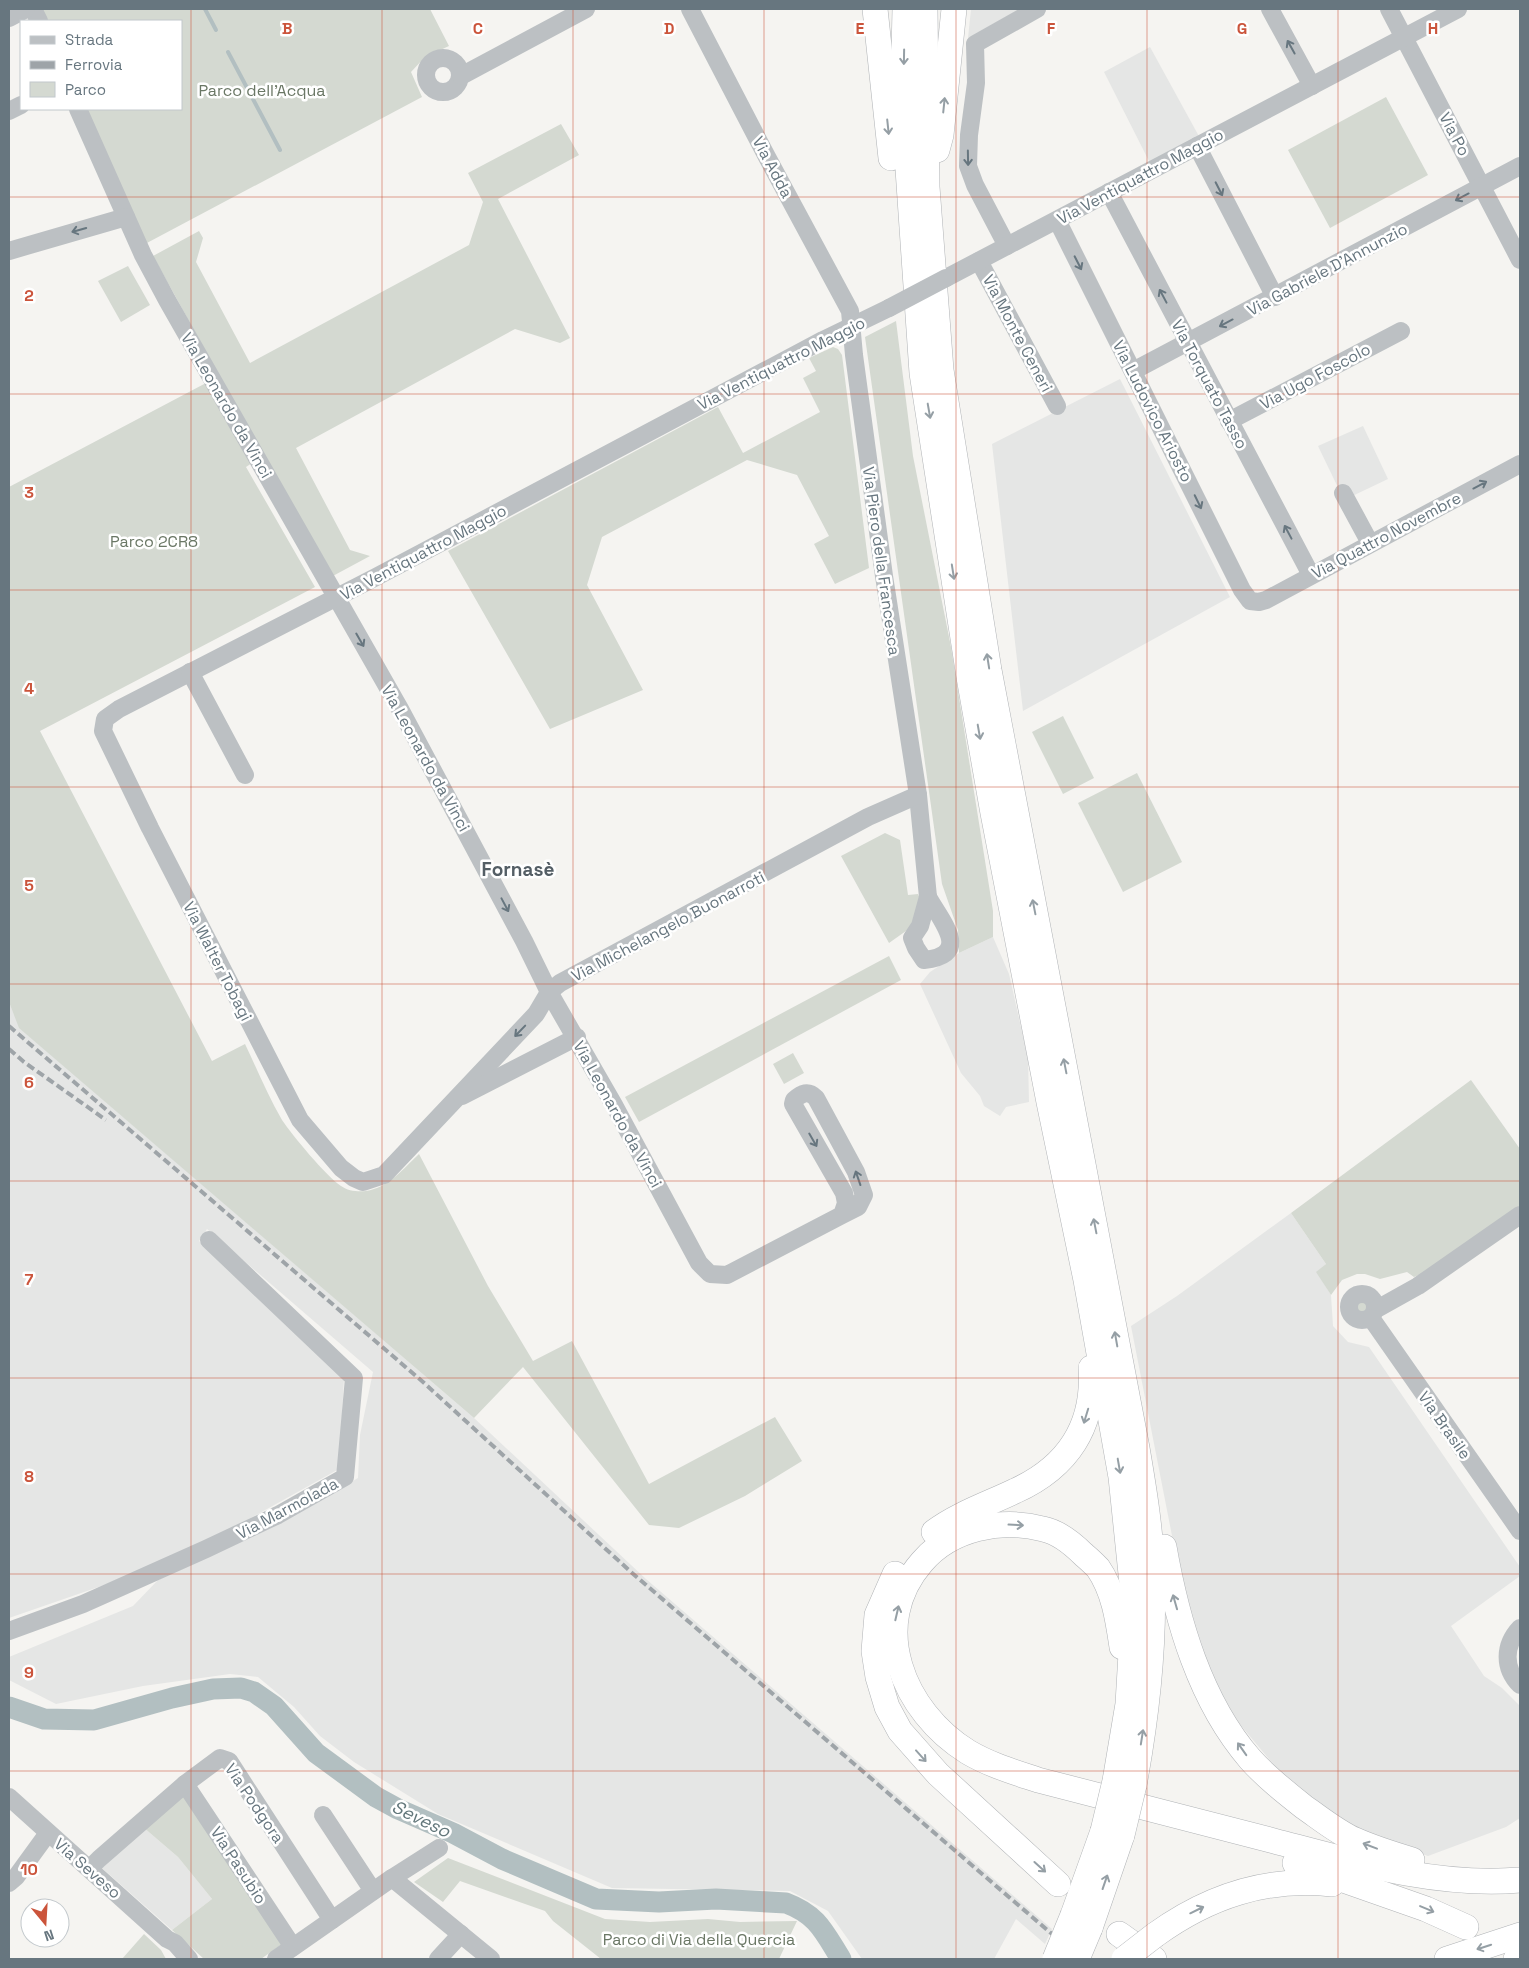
<svg xmlns="http://www.w3.org/2000/svg" width="1529" height="1968" viewBox="0 0 1529 1968" font-family="'Space Grotesk',sans-serif">
  <style>
    .built { fill: #e5e6e5 }
    .green { fill: #d4d9d1 }
    .lines { fill: none; stroke-linecap: round; stroke-linejoin: round }
    .stream { stroke: #b2bfc1; stroke-width: 4 }
    .river { stroke: #b2bfc1; stroke-width: 21 }
    .highway-casing { stroke: #b0b3b6; stroke-width: 26 }
    .minor { stroke: #bcc0c3; stroke-width: 18 }
    .highway { stroke: #fff; stroke-width: 25 }
    .rail { stroke: #9ea4a8; stroke-width: 4; stroke-dasharray: 8 4; stroke-linecap: butt }
    .highway-bridge-casing { stroke: #b0b3b6; stroke-width: 26; stroke-linecap: butt }
    .minor-bridge { stroke: #bcc0c3; stroke-width: 18 }
    .highway-bridge { stroke: #fff; stroke-width: 25 }
    .oneway { stroke: #67767f }
    .oneway2 { stroke: #959fa5 }
    .grid { fill: none; stroke: #cb543b; stroke-width: 1; stroke-opacity: 0.55 }
    .labels { text-anchor: middle; stroke-width: 5; stroke-linejoin: round; paint-order: stroke }
    .park-label { font-size: 16px; fill: #6a7765; stroke: #fff }
    .street-label { font-size: 16px; fill: #67767f; stroke: #fff }
    .water-label { font-size: 18px; font-style: italic; fill: #63777b; stroke: #fff }
    .quarter-label { font-size: 19px; font-weight: bold; fill: #545e65; stroke: #fff }
    .grid-label { font-size: 16px; text-anchor: middle; font-weight: bold; fill: #cb543b; stroke: #fff; stroke-width: 5; stroke-linejoin: round; paint-order: stroke }
  </style>
  <rect width="100%" height="100%" fill="#f5f4f1"/>
  <g class="built">
    <polygon points="971,9 1020,9 968,38"/>
    <polygon points="1150,47 1201,140 1151,165 1104,72"/>
    <polygon points="1120,379 1230,597 1023,711 992,444"/>
    <polygon points="1363,426 1388,479 1344,500 1318,446"/>
    <polygon points="993,937 1009,974 1028,1058 1029,1102 1006,1107 1000,1116 984,1106 980,1096 961,1073 920,984 930,972 959,953"/>
    <polygon points="9,1002 20,1028 474,1418 646,1579 1052,1929 1045,1944 1016,1919 994,1959 862,1959 828,1911 790,1891 612,1888 438,1814 354,1762 320,1736 294,1707 258,1677 230,1674 143,1686 56,1704 9,1680 9,1657 133,1606 158,1580 273,1527 358,1478 360,1435 373,1372 207,1229 199,1241 221,1260 344,1379 339,1469 204,1544 113,1582 9,1618"/>
    <polygon points="1291,1213 1326,1264 1317,1272 1331,1295 1333,1326 1348,1342 1369,1347 1520,1567 1520,1576 1451,1626 1484,1676 1502,1688 1520,1706 1520,1818 1506,1827 1428,1856 1359,1831 1289,1783 1238,1722 1205,1664 1183,1592 1131,1326 1177,1296"/>
    <polygon points="143,1827 178,1857 212,1899 172,1930 102,1868"/>
  </g>
  <g class="green">
    <polygon points="40,9 430,9 449,46 425,57 411,72 422,97 145,244 84,109 181,109 181,21 45,21"/>
    <polygon points="1386,97 1428,175 1330,228 1288,150"/>
    <polygon points="561,124 579,155 498,199 570,338 560,343 515,329 296,448 350,550 370,556 331,577 153,256 199,231 203,238 196,262 250,363 469,245 483,202 468,173"/>
    <polygon points="128,266 150,305 121,322 98,281"/>
    <polygon points="896,321 913,456 951,647 993,911 993,937 959,953 958,930 942,884 865,337"/>
    <polygon points="833,347 838,349 842,355 869,568 835,584 814,544 829,536 797,475 747,460 602,537 587,585 643,690 550,729 448,551 718,407 743,453 820,412 803,378 816,371 809,358"/>
    <path d="M206 383 252 463 246 467 315 587 40 731 212 1061 245 1044C257 1069 268 1096 282 1120 292 1135 326 1176 341 1186 348 1191 358 1192 366 1191 388 1188 404 1168 419 1154L488 1286 533 1361 572 1341 649 1484 775 1417 802 1461 745 1496 679 1528 649 1525 523 1367 474 1418 19 1028 9 1002V487Z"/>
    <polygon points="1063,716 1094,778 1063,794 1032,732"/>
    <polygon points="1137,773 1182,862 1123,892 1078,803"/>
    <polygon points="885,833 900,840 908,895 918,894 923,906 913,926 889,943 841,856"/>
    <polygon points="889,956 901,980 639,1122 625,1097"/>
    <polygon points="793,1053 804,1073 784,1084 773,1064"/>
    <polygon points="1471,1080 1520,1149 1520,1207 1426,1272 1414,1277 1407,1272 1380,1279 1365,1274 1357,1274 1342,1280 1331,1295 1316,1272 1326,1264 1291,1213"/>
    <polygon points="1363,1298 1371,1302 1365,1318 1359,1317 1354,1313 1352,1307 1355,1301"/>
    <polygon points="183,1794 282,1944 261,1959 204,1959 172,1930 212,1899 178,1857 143,1827"/>
    <polygon points="448,1858 605,1919 650,1922 708,1919 740,1922 797,1921 779,1959 601,1959 553,1921 545,1911 460,1881 443,1902 414,1882"/>
    <polygon points="144,1934 161,1950 166,1959 122,1959"/>
  </g>
  <g class="lines">
    <g class="stream">
      <polyline points="205,9 216,30"/>
      <polyline points="228,52 280,150"/>
    </g>
    <path class="river" d="M9 1707 44 1719 94 1720 172 1698 213 1689 241 1688 254 1692 274 1706 316 1753 376 1797 398 1809 453 1833 502 1859 596 1899 659 1902 716 1899 786 1903C818 1915 824 1932 841 1959"/>
    <defs>
      <g id="highway">
        <polyline points="875,9 891,158"/>
        <polyline points="905,9 903,96 922,373 969,677 993,813 1049,1102 1086,1280 1121,1477 1134,1603 1128,1704 1115,1781"/>
        <path d="M925 9 927 187 941 370 989 670 1137 1448C1144 1489 1151 1531 1152 1573 1155 1644 1147 1715 1134 1785"/>
        <polyline points="937,150 941,135 954,9"/>
        <path d="M934 1532C958 1514 988 1504 1015 1491 1068 1467 1095 1426 1091 1368"/>
        <path d="M1164 1547C1177 1621 1200 1701 1250 1759 1266 1777 1285 1792 1304 1807 1320 1818 1337 1832 1355 1840 1373 1848 1392 1854 1412 1860"/>
        <polyline points="895,1574 877,1615 874,1651 878,1677 887,1707 900,1731 938,1774 1058,1884"/>
        <path d="M1122 1647C1118 1620 1114 1591 1098 1568 1094 1564 1089 1559 1084 1555 1074 1545 1058 1532 1043 1529 1001 1518 951 1528 922 1562 867 1625 903 1712 968 1752 990 1765 1014 1772 1038 1780 1117 1800 1195 1821 1274 1841 1354 1862 1436 1887 1520 1880"/>
        <polyline points="1295,1863 1426,1909 1466,1927"/>
        <polyline points="1073,1915 1103,1831"/>
        <polyline points="1090,1928 1122,1835"/>
        <polyline points="1119,1934 1154,1959"/>
        <path d="M1155 1935C1209 1896 1266 1877 1332 1884"/>
        <polyline points="1447,1959 1520,1935"/>
        <polyline points="1516,1959 1520,1958"/>
      </g>
    </defs>
    <use href="#highway" class="highway-casing"/>
    <g class="minor">
      <polyline points="33,9 39,21"/>
      <polyline points="690,9 767,157 850,311 854,355 884,576 918,795 928,897"/>
      <polyline points="1270,9 1312,86"/>
      <polyline points="1389,9 1520,260"/>
      <polyline points="9,18 26,9"/>
      <circle cx="443" cy="75" r="17"/>
      <polyline points="461,76 586,9"/>
      <path d="M78 109 143 255 167 300 400 709 524 941 549 992 614 1105 699 1263 710 1274 727 1275 842 1215 858 1207 864 1195 856 1172 816 1098C808 1090 802 1093 794 1100L793 1104 844 1193 846 1203 842 1215"/>
      <polyline points="9,111 21,105"/>
      <polyline points="1197,146 1275,297"/>
      <polyline points="1109,192 1311,575"/>
      <polyline points="1057,220 1242,590 1250,601 1259,602 1266,600 1520,464"/>
      <polyline points="1007,246 975,185 968,166 969,135 976,83 975,44 1037,9"/>
      <polyline points="9,251 126,217"/>
      <polyline points="979,261 1057,406"/>
      <polyline points="946,278 1458,9"/>
      <polyline points="889,308 823,340 376,577 119,709 105,719 103,731 150,828 300,1120 341,1168 354,1178 363,1182 384,1175 536,1014 549,992 560,983 868,817 918,795"/>
      <polyline points="1133,371 1520,166"/>
      <polyline points="1229,421 1401,331"/>
      <polyline points="1343,493 1370,543"/>
      <polyline points="190,672 245,775"/>
      <path d="M928 897C941 921 973 955 924 960L916 948 912 938 920 926Z"/>
      <polyline points="462,1096 577,1037"/>
      <circle cx="1362" cy="1307" r="13"/>
      <polyline points="1375,1310 1418,1286 1520,1215"/>
      <polyline points="1371,1318 1520,1531"/>
      <path d="M1520 1628C1504 1645 1503 1668 1520 1685"/>
      <polyline points="9,1631 83,1604 206,1549 278,1515 345,1477 354,1378 209,1240"/>
      <polyline points="185,1784 293,1947"/>
      <polyline points="9,1797 167,1939 175,1943 189,1959"/>
      <polyline points="323,1815 373,1891"/>
      <polyline points="90,1868 99,1859 185,1784 220,1758 229,1761 332,1920"/>
      <polyline points="392,1878 491,1959"/>
      <polyline points="9,1883 16,1877 48,1833"/>
      <polyline points="276,1959 392,1878 439,1848"/>
      <polyline points="438,1959 461,1934"/>
    </g>
    <use href="#highway" class="highway"/>
    <g class="rail">
      <polyline points="9,1026 423,1382 631,1572 1081,1959"/>
      <polyline points="9,1049 24,1062 106,1120"/>
    </g>
    <defs>
      <g id="highway-bridge">
        <polyline points="1103,1831 1115,1781"/>
        <polyline points="1122,1835 1134,1785"/>
        <polyline points="1055,1959 1073,1915"/>
        <polyline points="1077,1959 1090,1928"/>
        <polyline points="1124,1959 1155,1935"/>
      </g>
    </defs>
    <use href="#highway-bridge" class="highway-bridge-casing"/>
    <polyline class="minor-bridge" points="889,308 946,278"/>
    <use href="#highway-bridge" class="highway-bridge"/>
  </g>
  <defs><path id="oneway-shaft" d="M-6 0H5M1.5-3L5.5 0L1.5 3" fill="none" stroke-width="1.6" stroke-linecap="round" stroke-linejoin="round" transform="scale(1.25)"/></defs>
  <g class="oneway">
    <use href="#oneway-shaft" transform="translate(1291 47) rotate(-119)"/>
    <use href="#oneway-shaft" transform="translate(968 158) rotate(89)"/>
    <use href="#oneway-shaft" transform="translate(1219 189) rotate(63)"/>
    <use href="#oneway-shaft" transform="translate(1462 197) rotate(152)"/>
    <use href="#oneway-shaft" transform="translate(79 230) rotate(164)"/>
    <use href="#oneway-shaft" transform="translate(1078 263) rotate(63)"/>
    <use href="#oneway-shaft" transform="translate(1163 296) rotate(-118)"/>
    <use href="#oneway-shaft" transform="translate(1226 323) rotate(152)"/>
    <use href="#oneway-shaft" transform="translate(1480 485) rotate(-28)"/>
    <use href="#oneway-shaft" transform="translate(1198 502) rotate(64)"/>
    <use href="#oneway-shaft" transform="translate(1288 532) rotate(-118)"/>
    <use href="#oneway-shaft" transform="translate(360 640) rotate(60)"/>
    <use href="#oneway-shaft" transform="translate(505 905) rotate(62)"/>
    <use href="#oneway-shaft" transform="translate(520 1031) rotate(134)"/>
    <use href="#oneway-shaft" transform="translate(813 1140) rotate(60)"/>
    <use href="#oneway-shaft" transform="translate(858 1178) rotate(-109)"/>
  </g>
  <g class="oneway2">
    <use href="#oneway-shaft" transform="translate(904 57) rotate(91)"/>
    <use href="#oneway-shaft" transform="translate(944 105) rotate(-84)"/>
    <use href="#oneway-shaft" transform="translate(888 127) rotate(84)"/>
    <use href="#oneway-shaft" transform="translate(929 411) rotate(80)"/>
    <use href="#oneway-shaft" transform="translate(953 572) rotate(81)"/>
    <use href="#oneway-shaft" transform="translate(988 661) rotate(-99)"/>
    <use href="#oneway-shaft" transform="translate(979 732) rotate(80)"/>
    <use href="#oneway-shaft" transform="translate(1034 907) rotate(-101)"/>
    <use href="#oneway-shaft" transform="translate(1065 1066) rotate(-101)"/>
    <use href="#oneway-shaft" transform="translate(1095 1226) rotate(-101)"/>
    <use href="#oneway-shaft" transform="translate(1116 1339) rotate(-100)"/>
    <use href="#oneway-shaft" transform="translate(1086 1416) rotate(107)"/>
    <use href="#oneway-shaft" transform="translate(1119 1466) rotate(80)"/>
    <use href="#oneway-shaft" transform="translate(1016 1525) rotate(3)"/>
    <use href="#oneway-shaft" transform="translate(1175 1602) rotate(-106)"/>
    <use href="#oneway-shaft" transform="translate(897 1613) rotate(-77)"/>
    <use href="#oneway-shaft" transform="translate(1142 1737) rotate(-81)"/>
    <use href="#oneway-shaft" transform="translate(1242 1749) rotate(-125)"/>
    <use href="#oneway-shaft" transform="translate(921 1756) rotate(48)"/>
    <use href="#oneway-shaft" transform="translate(1370 1846) rotate(-159)"/>
    <use href="#oneway-shaft" transform="translate(1040 1867) rotate(42)"/>
    <use href="#oneway-shaft" transform="translate(1105 1882) rotate(-71)"/>
    <use href="#oneway-shaft" transform="translate(1427 1909) rotate(23)"/>
    <use href="#oneway-shaft" transform="translate(1197 1910) rotate(-26)"/>
    <use href="#oneway-shaft" transform="translate(1484 1947) rotate(162)"/>
  </g>
  <path class="grid" d="M191 9V1959M382 9V1959M573 9V1959M764 9V1959M956 9V1959M1147 9V1959M1338 9V1959M9 197H1520M9 394H1520M9 590H1520M9 787H1520M9 984H1520M9 1181H1520M9 1378H1520M9 1574H1520M9 1771H1520"/>
  <g class="labels">
    <g class="park-label">
      <text x="262" y="96">Parco dell'Acqua</text>
      <text x="154" y="547">Parco 2CR8</text>
      <text x="699" y="1945">Parco di Via della Quercia</text>
    </g>
    <g class="street-label">
      <text transform="translate(1455 134) rotate(62)" y="6">Via Po</text>
      <text transform="translate(773 167) rotate(62)" y="6">Via Adda</text>
      <text transform="translate(1140 176) rotate(-28)" y="6">Via Ventiquattro Maggio</text>
      <text transform="translate(1327 269) rotate(-28)" y="6">Via Gabriele D'Annunzio</text>
      <text transform="translate(1018 333) rotate(62)" y="6">Via Monte Ceneri</text>
      <text transform="translate(781 363) rotate(-27)" y="6">Via Ventiquattro Maggio</text>
      <text transform="translate(1315 376) rotate(-28)" y="6">Via Ugo Foscolo</text>
      <text transform="translate(1210 384) rotate(62)" y="6">Via Torquato Tasso</text>
      <text transform="translate(227 405) rotate(60)" y="6">Via Leonardo da Vinci</text>
      <text transform="translate(1153 411) rotate(63)" y="6">Via Ludovico Ariosto</text>
      <text transform="translate(1386 535) rotate(-28)" y="6">Via Quattro Novembre</text>
      <text transform="translate(423 552) rotate(-28)" y="6">Via Ventiquattro Maggio</text>
      <text transform="translate(882 561) rotate(82)" y="6">Via Piero della Francesca</text>
      <text transform="translate(426 758) rotate(61)" y="6">Via Leonardo da Vinci</text>
      <text transform="translate(668 926) rotate(-28)" y="6">Via Michelangelo Buonarroti</text>
      <text transform="translate(218 961) rotate(63)" y="6">Via Walter Tobagi</text>
      <text transform="translate(618 1114) rotate(61)" y="6">Via Leonardo da Vinci</text>
      <text transform="translate(1445 1425) rotate(55)" y="6">Via Brasile</text>
      <text transform="translate(287 1508) rotate(-28)" y="6">Via Marmolada</text>
      <text transform="translate(255 1803) rotate(56)" y="6">Via Podgora</text>
      <text transform="translate(239 1865) rotate(57)" y="6">Via Pasubio</text>
      <text transform="translate(88 1868) rotate(41)" y="6">Via Seveso</text>
    </g>
    <g class="water-label">
      <text transform="translate(421 1819) rotate(26)" y="6">Seveso</text>
    </g>
    <g class="quarter-label">
      <text x="518" y="876">Fornasè</text>
    </g>
  </g>
  <g class="grid-label">
    <text x="287" y="34">B</text>
    <text x="478" y="34">C</text>
    <text x="669" y="34">D</text>
    <text x="860" y="34">E</text>
    <text x="1051" y="34">F</text>
    <text x="1242" y="34">G</text>
    <text x="1433" y="34">H</text>
    <text x="29" y="301">2</text>
    <text x="29" y="498">3</text>
    <text x="29" y="694">4</text>
    <text x="29" y="891">5</text>
    <text x="29" y="1088">6</text>
    <text x="29" y="1285">7</text>
    <text x="29" y="1482">8</text>
    <text x="29" y="1678">9</text>
    <text x="29" y="1875">10</text>
  </g>
  <rect width="1529" height="1968" fill="none" stroke="#67767f" stroke-width="20"/>
  <rect x="20" y="20" width="162" height="90" fill="#ffffff" stroke="#c2c8cc"/>
  <rect x="30" y="36" width="25" height="8" fill="#bcc0c3" stroke="#c2c8cc"/>
  <text x="65" y="45" font-size="15" fill="#67767f">Strada</text>
  <rect x="30" y="61" width="25" height="8" fill="#9ea4a8" stroke="#c2c8cc"/>
  <text x="65" y="70" font-size="15" fill="#67767f">Ferrovia</text>
  <rect x="30" y="82" width="25" height="15" fill="#d4d9d1" stroke="#c2c8cc"/>
  <text x="65" y="95" font-size="15" fill="#67767f">Parco</text>
  <g transform="translate(45 1923) rotate(162)"><circle r="24" fill="#ffffff" stroke="#c2c8cc"/>
  <path d="M0-4L9 19L0 12L-9 19Z" fill="#cb543b"/>
  <text y="-8" font-size="14" font-weight="bold" text-anchor="middle" fill="#67767f">N</text>
  </g>
</svg>
